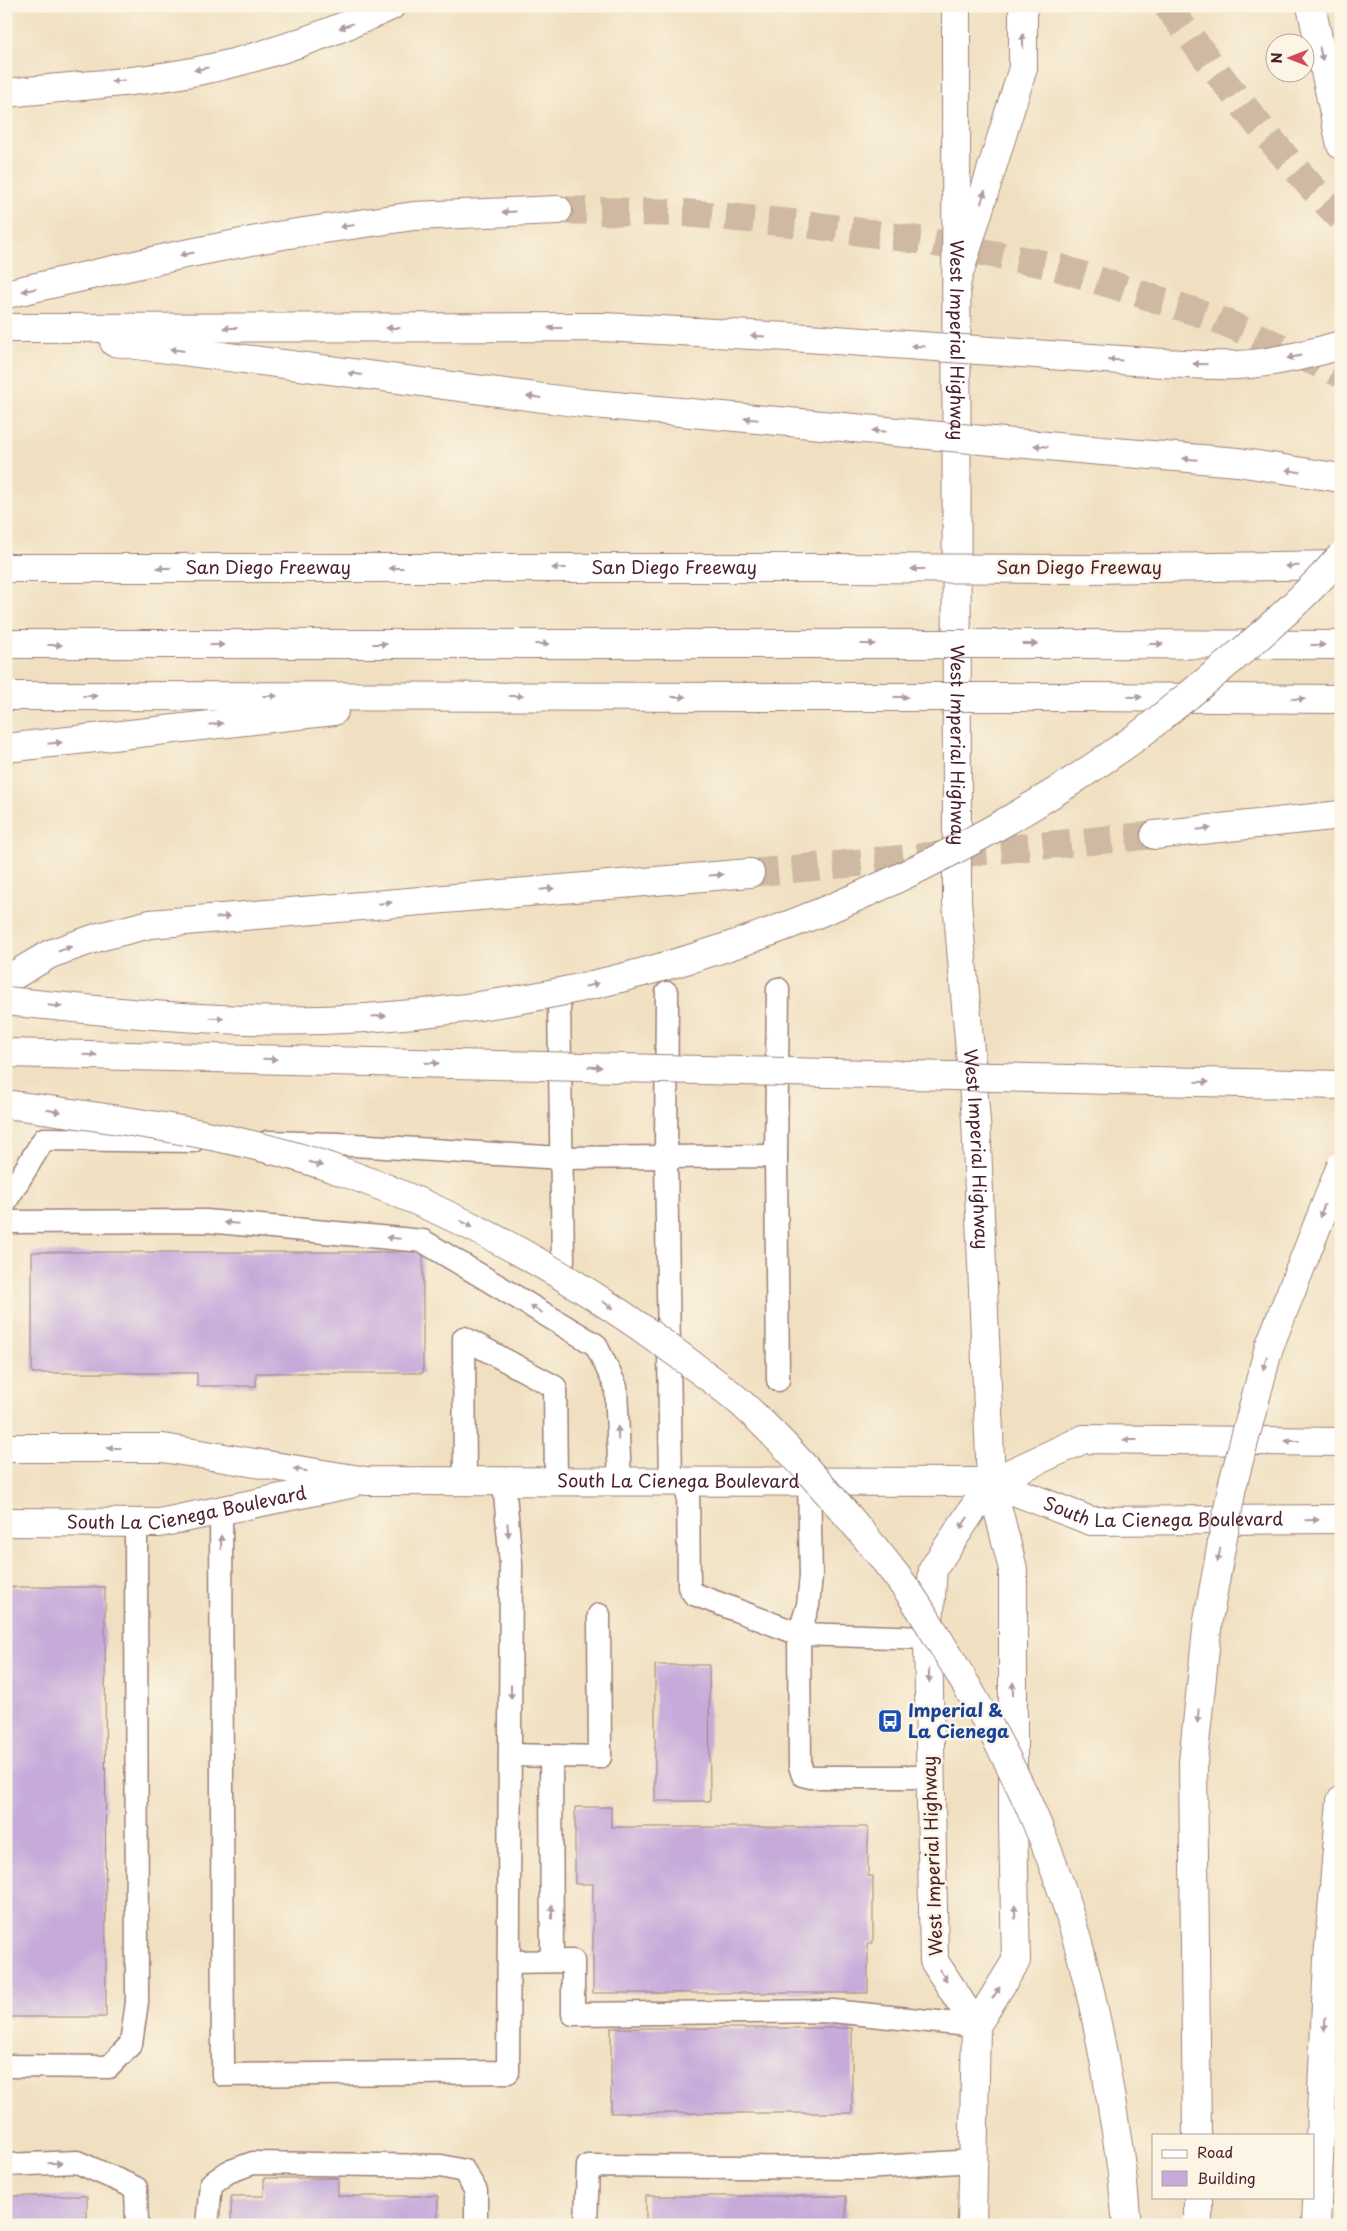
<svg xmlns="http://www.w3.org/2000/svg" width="1347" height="2231" viewBox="0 0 1347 2231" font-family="'Playpen Sans',sans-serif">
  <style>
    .building { fill: #c5aada }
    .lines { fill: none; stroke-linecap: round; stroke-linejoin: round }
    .highway-tunnel { stroke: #cfb9a3; stroke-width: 28; stroke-dasharray: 28 14; stroke-linecap: butt }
    .lane-casing { stroke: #9d8076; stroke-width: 25 }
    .secondary-casing { stroke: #9d8076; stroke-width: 30 }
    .primary-casing { stroke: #9d8076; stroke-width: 30 }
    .highway-casing { stroke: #9d8076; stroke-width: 30 }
    .lane { stroke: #fff; stroke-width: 22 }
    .secondary { stroke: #fff; stroke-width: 28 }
    .primary { stroke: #fff; stroke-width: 28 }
    .highway { stroke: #fff; stroke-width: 28 }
    .highway-bridge-casing { stroke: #9d8076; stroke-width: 30; stroke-linecap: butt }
    .highway-bridge { stroke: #fff; stroke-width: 28 }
    .oneway { fill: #ae9aa0 }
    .labels { text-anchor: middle; stroke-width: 5; stroke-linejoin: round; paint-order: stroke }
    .street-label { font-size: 18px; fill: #4a1f2b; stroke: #fcf5e5 }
    .transit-label { font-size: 18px; font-weight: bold; fill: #164399; stroke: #fcf5e5; text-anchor: start }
  </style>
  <rect width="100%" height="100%" fill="#fcf5e5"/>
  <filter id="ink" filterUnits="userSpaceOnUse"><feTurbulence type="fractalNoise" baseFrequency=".02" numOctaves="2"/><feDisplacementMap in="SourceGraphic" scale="10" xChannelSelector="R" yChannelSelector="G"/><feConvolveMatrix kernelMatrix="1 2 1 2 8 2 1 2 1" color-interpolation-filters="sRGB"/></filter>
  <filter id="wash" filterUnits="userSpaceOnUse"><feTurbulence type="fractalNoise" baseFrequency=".0096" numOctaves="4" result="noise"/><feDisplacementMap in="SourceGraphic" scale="20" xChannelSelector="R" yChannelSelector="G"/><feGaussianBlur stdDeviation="1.12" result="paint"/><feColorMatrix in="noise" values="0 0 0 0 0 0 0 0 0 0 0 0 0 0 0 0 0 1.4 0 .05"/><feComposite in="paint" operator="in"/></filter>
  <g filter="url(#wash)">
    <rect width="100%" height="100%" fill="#f0e0c1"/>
    <g id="blocks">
      <g class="building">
        <polygon points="32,1252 423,1252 423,1373 256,1373 256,1386 197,1386 197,1373 32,1373"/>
        <polygon points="6,1587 105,1587 106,2017 6,2017"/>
        <polygon points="655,1665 709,1665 710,1801 655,1801"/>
        <polygon points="575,1807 611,1807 611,1827 868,1827 868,1876 873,1876 873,1943 868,1943 868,1993 593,1993 593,1884 575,1884"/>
        <rect x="611" y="2028" width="241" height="85"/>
        <polygon points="264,2178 338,2178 338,2196 438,2196 438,2225 231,2225 231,2196 264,2196"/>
        <rect x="6" y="2196" width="81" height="29"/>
        <rect x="646" y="2196" width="200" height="29"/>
      </g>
    </g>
  </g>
  <g filter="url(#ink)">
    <use href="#blocks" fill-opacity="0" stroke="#9d8076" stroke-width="1"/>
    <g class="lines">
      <g class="highway-tunnel">
        <path d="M1167 6C1222 79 1277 153 1341 218"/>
        <polyline points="558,210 685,213 812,225 925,241 1054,266 1215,318 1341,374"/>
        <polyline points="750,873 1155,835"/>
      </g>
      <defs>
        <g id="lane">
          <polyline points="667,993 666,1157 671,1482"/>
          <polyline points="559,1000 563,1261"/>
          <polyline points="267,1142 338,1144 561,1158 776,1156 778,1380"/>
          <polyline points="776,1156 778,989"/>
          <polyline points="6,1201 44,1139 193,1141"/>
          <polyline points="6,1222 206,1221 423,1241 596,1345 616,1387 620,1482"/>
          <polyline points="465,1481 464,1338 555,1387 556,1481"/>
          <polyline points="809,1481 811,1576 808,1605 799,1634 800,1766 803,1775 811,1777 930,1777"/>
          <polyline points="688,1482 689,1587 694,1594 799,1634 928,1638"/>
          <polyline points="221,1510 223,2075 508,2072 511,1565 504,1481"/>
          <polyline points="510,1755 600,1757 599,1615"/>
          <polyline points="551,1756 552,1961"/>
          <polyline points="510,1962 573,1961 573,2014 833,2011 976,2026"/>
          <polyline points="6,2066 109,2067 131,2044 137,2002 136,1523"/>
          <polyline points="6,2165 77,2162 136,2188 137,2225"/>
          <polyline points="207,2225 211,2184 228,2172 253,2163 441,2166 464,2171 476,2191 476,2225"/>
          <polyline points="586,2225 588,2166 865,2168 973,2161"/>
        </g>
        <g id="secondary">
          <path id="s1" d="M6 1448H163L366 1481 991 1482 1091 1521 1341 1519"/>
          <polyline points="991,1482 1084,1439 1341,1442"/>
          <path id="s2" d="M6 1522 159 1523 350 1484"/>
        </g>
        <g id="primary">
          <path id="s3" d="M956 6 957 902 976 1120 991 1482 1013 1569V1825L1016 1961 976 2026 972 2225"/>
          <polyline points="976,2026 934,1961 928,1638 933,1569 991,1482"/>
        </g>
        <g id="highway">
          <polyline points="1311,6 1341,145"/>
          <path d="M6 93C83 85 162 82 237 62 290 48 341 29 391 6"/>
          <polyline points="958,277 1023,68 1023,6"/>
          <polyline points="6,294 180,255 283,235 414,216 558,210"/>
          <polyline points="6,328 604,327 807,338"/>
          <polyline points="114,342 582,403 800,423"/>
          <path d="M1163 363C1188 364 1213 366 1238 365 1273 363 1307 355 1341 345"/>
          <polyline points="1090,450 1238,462 1341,478"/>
          <path id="s4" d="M6 568H818"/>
          <polyline points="1090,569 1341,565"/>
          <polyline points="6,644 819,644"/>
          <polyline points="1090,644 1341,645"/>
          <polyline points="6,696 817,697"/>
          <polyline points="1087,697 1341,699"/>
          <polyline points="6,748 334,711"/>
          <polyline points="1155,835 1341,815"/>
          <polyline points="6,980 50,954 99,937 150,924 750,873"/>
          <polyline points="1153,1081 1341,1085"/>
          <polyline points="1122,2173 1127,2225"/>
          <polyline points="1198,2225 1198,2197"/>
          <polyline points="1316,2225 1328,1959 1341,1801"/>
        </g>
      </defs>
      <use href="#lane" class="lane-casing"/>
      <use href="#secondary" class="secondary-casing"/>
      <use href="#primary" class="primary-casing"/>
      <use href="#highway" class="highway-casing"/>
      <use href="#lane" class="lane"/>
      <use href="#secondary" class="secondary"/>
      <use href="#primary" class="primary"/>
      <use href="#highway" class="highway"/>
      <defs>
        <g id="highway-bridge">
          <polyline points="807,338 1163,363"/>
          <polyline points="800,423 1090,450"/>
          <polyline points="818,568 1090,569"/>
          <polyline points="819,644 1090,644"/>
          <polyline points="817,697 1087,697"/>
          <path d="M6 1001C111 1012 217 1023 322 1020 612 1011 896 909 1131 741 1151 727 1169 710 1189 695 1242 652 1295 608 1341 556"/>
          <polyline points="6,1053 1153,1081"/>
          <path d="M6 1104C120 1120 237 1133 346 1173 467 1216 577 1279 679 1355 697 1369 716 1382 733 1396 767 1425 798 1459 828 1493 856 1525 883 1557 908 1591 923 1612 935 1634 949 1656 984 1714 1017 1773 1042 1836 1086 1945 1106 2058 1122 2173"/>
          <polyline points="1197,2135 1193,1762 1208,1620 1232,1487 1269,1347 1341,1166"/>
        </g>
      </defs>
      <use href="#highway-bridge" class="highway-bridge-casing"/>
      <use href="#highway-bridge" class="highway-bridge"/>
    </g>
    <defs><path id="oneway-solid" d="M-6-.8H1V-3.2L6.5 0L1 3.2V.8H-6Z" transform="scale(1.25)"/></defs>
    <g class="oneway">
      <use href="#oneway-solid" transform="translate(346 26) rotate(159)"/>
      <use href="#oneway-solid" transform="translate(1023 41) rotate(-90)"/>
      <use href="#oneway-solid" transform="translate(1321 54) rotate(78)"/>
      <use href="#oneway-solid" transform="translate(201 69) rotate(169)"/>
      <use href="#oneway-solid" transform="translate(118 81) rotate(174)"/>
      <use href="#oneway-solid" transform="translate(983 197) rotate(-73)"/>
      <use href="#oneway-solid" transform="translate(509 212) rotate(177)"/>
      <use href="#oneway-solid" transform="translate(347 226) rotate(172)"/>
      <use href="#oneway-solid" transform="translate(187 254) rotate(169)"/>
      <use href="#oneway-solid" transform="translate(29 290) rotate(169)"/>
      <use href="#oneway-solid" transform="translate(230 328) rotate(180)"/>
      <use href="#oneway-solid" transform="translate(393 328) rotate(180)"/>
      <use href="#oneway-solid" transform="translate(555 328) rotate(180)"/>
      <use href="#oneway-solid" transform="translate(758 336) rotate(-177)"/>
      <use href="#oneway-solid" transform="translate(918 346) rotate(-176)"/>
      <use href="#oneway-solid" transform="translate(177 350) rotate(-173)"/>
      <use href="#oneway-solid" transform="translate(1294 357) rotate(169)"/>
      <use href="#oneway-solid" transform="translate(1115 360) rotate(-176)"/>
      <use href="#oneway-solid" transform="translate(1200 364) rotate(-178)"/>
      <use href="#oneway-solid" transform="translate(355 374) rotate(-173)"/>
      <use href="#oneway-solid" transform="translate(534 397) rotate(-173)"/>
      <use href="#oneway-solid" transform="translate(751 419) rotate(-175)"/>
      <use href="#oneway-solid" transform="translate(879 431) rotate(-175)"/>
      <use href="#oneway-solid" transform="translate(1041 446) rotate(-175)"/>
      <use href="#oneway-solid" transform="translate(1190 459) rotate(-175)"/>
      <use href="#oneway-solid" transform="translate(1293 471) rotate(-171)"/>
      <use href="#oneway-solid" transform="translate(1292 566) rotate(179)"/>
      <use href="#oneway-solid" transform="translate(164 568) rotate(-180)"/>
      <use href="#oneway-solid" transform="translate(396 568) rotate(-180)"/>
      <use href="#oneway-solid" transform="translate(559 568) rotate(-180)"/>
      <use href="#oneway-solid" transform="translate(918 569) rotate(-180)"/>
      <use href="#oneway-solid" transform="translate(380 644)"/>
      <use href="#oneway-solid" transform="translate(542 644)"/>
      <use href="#oneway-solid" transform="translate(868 644)"/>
      <use href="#oneway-solid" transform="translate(1030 644)"/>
      <use href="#oneway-solid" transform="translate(1156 644)"/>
      <use href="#oneway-solid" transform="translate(55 645)"/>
      <use href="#oneway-solid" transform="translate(217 645)"/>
      <use href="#oneway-solid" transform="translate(1318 645)"/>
      <use href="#oneway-solid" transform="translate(90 696)"/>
      <use href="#oneway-solid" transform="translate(270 696)"/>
      <use href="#oneway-solid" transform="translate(516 696)"/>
      <use href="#oneway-solid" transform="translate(679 697)"/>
      <use href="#oneway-solid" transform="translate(901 697)"/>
      <use href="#oneway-solid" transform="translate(1135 697) rotate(1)"/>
      <use href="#oneway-solid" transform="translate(1298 699) rotate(1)"/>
      <use href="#oneway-solid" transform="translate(216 724) rotate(-6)"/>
      <use href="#oneway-solid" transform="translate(55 743) rotate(-6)"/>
      <use href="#oneway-solid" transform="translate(1204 829) rotate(-6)"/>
      <use href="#oneway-solid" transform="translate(716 875) rotate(-4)"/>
      <use href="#oneway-solid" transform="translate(547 889) rotate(-5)"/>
      <use href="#oneway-solid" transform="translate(385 903) rotate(-5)"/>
      <use href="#oneway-solid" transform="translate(223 917) rotate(-5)"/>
      <use href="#oneway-solid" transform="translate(65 949) rotate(-19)"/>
      <use href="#oneway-solid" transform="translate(592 985) rotate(-13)"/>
      <use href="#oneway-solid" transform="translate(55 1006) rotate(6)"/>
      <use href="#oneway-solid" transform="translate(379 1016) rotate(-4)"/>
      <use href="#oneway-solid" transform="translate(217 1018) rotate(1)"/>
      <use href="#oneway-solid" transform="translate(90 1055) rotate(1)"/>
      <use href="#oneway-solid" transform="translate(270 1059) rotate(1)"/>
      <use href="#oneway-solid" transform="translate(432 1063) rotate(1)"/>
      <use href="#oneway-solid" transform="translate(595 1067) rotate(1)"/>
      <use href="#oneway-solid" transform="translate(1202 1082) rotate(1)"/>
      <use href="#oneway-solid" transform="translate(54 1111) rotate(9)"/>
      <use href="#oneway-solid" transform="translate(316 1164) rotate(17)"/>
      <use href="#oneway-solid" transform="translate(1322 1211) rotate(111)"/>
      <use href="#oneway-solid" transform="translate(231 1223) rotate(-175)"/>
      <use href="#oneway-solid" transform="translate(467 1224) rotate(26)"/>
      <use href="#oneway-solid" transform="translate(393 1238) rotate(-175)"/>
      <use href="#oneway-solid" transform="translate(608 1305) rotate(35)"/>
      <use href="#oneway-solid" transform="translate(536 1309) rotate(-149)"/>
      <use href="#oneway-solid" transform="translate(1265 1363) rotate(105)"/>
      <use href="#oneway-solid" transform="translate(618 1433) rotate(-92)"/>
      <use href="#oneway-solid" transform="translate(1130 1440) rotate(-180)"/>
      <use href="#oneway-solid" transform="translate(1292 1441) rotate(-180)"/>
      <use href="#oneway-solid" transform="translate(114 1448) rotate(180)"/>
      <use href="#oneway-solid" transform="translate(300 1470) rotate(-171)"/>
      <use href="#oneway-solid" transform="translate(1312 1520) rotate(-1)"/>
      <use href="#oneway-solid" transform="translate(964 1523) rotate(124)"/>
      <use href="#oneway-solid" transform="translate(508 1530) rotate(85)"/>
      <use href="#oneway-solid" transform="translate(221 1542) rotate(-90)"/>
      <use href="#oneway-solid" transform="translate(1219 1555) rotate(100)"/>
      <use href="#oneway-solid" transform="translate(929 1676) rotate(89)"/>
      <use href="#oneway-solid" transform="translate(1013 1689) rotate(-90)"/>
      <use href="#oneway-solid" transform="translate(511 1692) rotate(90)"/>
      <use href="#oneway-solid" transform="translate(1198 1716) rotate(96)"/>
      <use href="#oneway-solid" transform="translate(552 1912) rotate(-90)"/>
      <use href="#oneway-solid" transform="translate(1015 1912) rotate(-92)"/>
      <use href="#oneway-solid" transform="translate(943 1975) rotate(57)"/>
      <use href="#oneway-solid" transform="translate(996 1993) rotate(-58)"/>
      <use href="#oneway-solid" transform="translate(1325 2024) rotate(93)"/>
      <use href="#oneway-solid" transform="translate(55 2163) rotate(-2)"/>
    </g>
  </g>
  <defs>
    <symbol id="bus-square" viewBox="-11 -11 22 22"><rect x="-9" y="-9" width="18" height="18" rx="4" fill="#1a4fb4" stroke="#fcf5e5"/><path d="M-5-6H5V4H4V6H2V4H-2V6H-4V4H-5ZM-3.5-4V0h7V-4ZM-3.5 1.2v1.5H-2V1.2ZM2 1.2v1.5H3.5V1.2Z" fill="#fff"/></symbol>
  </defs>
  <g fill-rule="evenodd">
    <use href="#bus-square" x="876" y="1707" width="28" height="28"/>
  </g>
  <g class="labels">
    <g class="street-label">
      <text dy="6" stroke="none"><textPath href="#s3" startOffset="334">West Imperial Highway</textPath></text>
      <text dy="6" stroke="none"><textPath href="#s4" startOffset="262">San Diego Freeway</textPath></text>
      <text dy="6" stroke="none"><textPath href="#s4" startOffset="668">San Diego Freeway</textPath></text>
      <text x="1079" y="574">San Diego Freeway</text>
      <text dy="6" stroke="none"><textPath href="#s3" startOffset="739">West Imperial Highway</textPath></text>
      <text dy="6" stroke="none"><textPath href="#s3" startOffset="1144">West Imperial Highway</textPath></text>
      <text dy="6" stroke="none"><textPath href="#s1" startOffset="675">South La Cienega Boulevard</textPath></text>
      <text dy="6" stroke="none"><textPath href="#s2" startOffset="182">South La Cienega Boulevard</textPath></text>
      <text dy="6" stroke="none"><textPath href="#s1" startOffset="1166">South La Cienega Boulevard</textPath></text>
      <text transform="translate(933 1856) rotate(-92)" y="6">West Imperial Highway</text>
    </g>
    <g class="transit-label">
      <text x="908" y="1717">Imperial &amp;<tspan x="908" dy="21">La Cienega</tspan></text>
    </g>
  </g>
  <rect width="1347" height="2231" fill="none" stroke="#fcf5e5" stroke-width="25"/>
  <rect x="1152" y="2134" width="162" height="65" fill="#fcf5e5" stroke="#b59f9b"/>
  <rect x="1162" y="2150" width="25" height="8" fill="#ffffff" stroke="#b59f9b"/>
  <text x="1197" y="2158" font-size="15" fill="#4a1f2b">Road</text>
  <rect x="1162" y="2171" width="25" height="15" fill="#c5aada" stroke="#b59f9b"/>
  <text x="1197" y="2184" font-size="15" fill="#4a1f2b">Building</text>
  <g transform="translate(1290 58) rotate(270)"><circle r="24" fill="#fcf5e5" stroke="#b59f9b"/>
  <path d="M0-4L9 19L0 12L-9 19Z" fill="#d1495b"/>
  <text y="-8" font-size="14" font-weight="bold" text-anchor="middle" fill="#4a1f2b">N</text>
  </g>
</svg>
